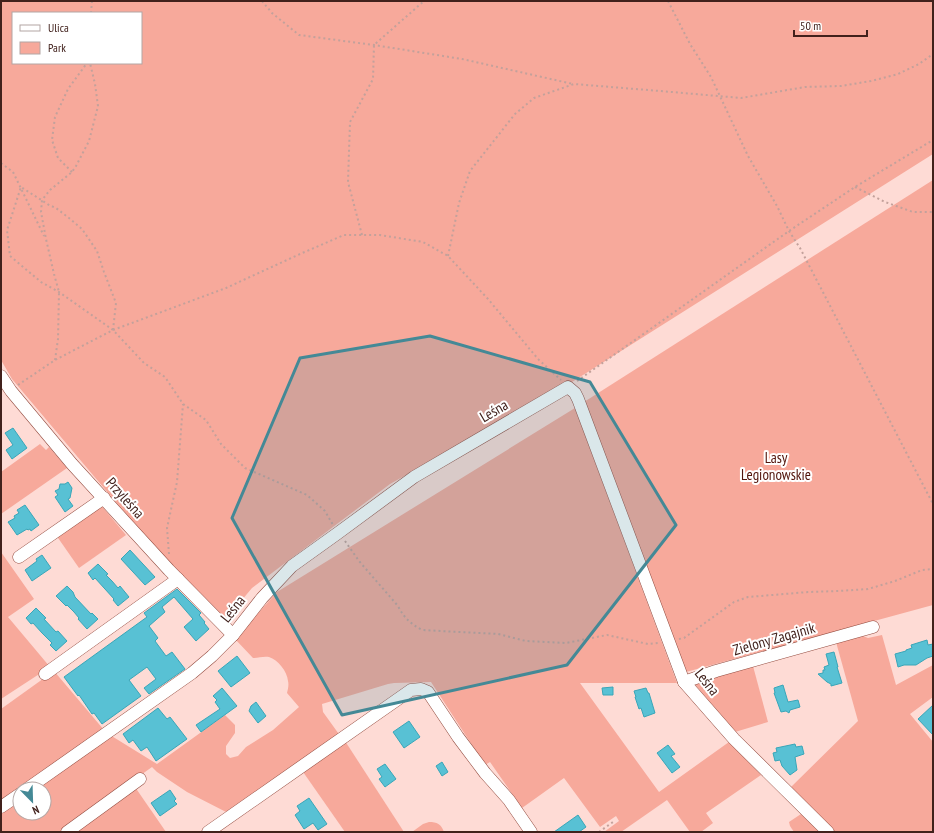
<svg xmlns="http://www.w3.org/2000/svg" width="934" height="833" viewBox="0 0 934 833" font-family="'PT Sans Narrow',sans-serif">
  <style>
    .green { fill: #f7a99b; fill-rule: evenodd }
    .building { fill: #58c1d4; stroke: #39a6b8 }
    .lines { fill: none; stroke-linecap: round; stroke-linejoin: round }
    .minor-casing { stroke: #934b3f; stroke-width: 13 }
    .path { stroke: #c3a19b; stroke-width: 2; stroke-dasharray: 2 3; stroke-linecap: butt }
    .minor { stroke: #fff; stroke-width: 12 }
    .marked { fill: #448996; fill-opacity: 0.2; stroke: #448996; stroke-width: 3; stroke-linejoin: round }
    .labels { text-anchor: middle; stroke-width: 4; stroke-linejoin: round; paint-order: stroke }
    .street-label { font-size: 15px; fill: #41211c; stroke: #fff }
    .park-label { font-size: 15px; fill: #52140b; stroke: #fff }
  </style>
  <rect width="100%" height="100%" fill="#fedbd5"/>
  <g class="green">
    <path d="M1 1H933V154L572 382 390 484 252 588 226 619 173 570 12 379 1 360ZM13 13H141V63H13Z"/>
    <polygon points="933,180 933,605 686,672 584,402"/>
    <path d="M575 408 677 683H580L659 792 729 742 761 775 706 813 713 823 701 832H690L667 800 621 832H604L619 821 616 816 600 827 564 778 522 808 490 762 485 765 431 682 394 683 388 684 322 704 323 712 341 737 230 814 187 792 157 772 152 767 61 832H1V813L20 799V813H44V789H34L110 735 157 764 225 715 235 725V733L226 746V754L230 758 238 756 246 747 273 730 299 707 287 693C288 689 289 685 288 681 287 671 278 660 269 657 264 656 258 658 253 658L235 639 277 592Z"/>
    <polygon points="40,444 46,450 49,447 67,468 1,514 1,472"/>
    <polygon points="100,504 126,535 79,568 56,535"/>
    <polygon points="1,552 34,599 8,617 50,667 1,699"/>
    <polygon points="882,635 896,685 933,665 933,697 910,714 933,742 933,832 833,832 790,788 858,721 836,642 863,636 868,638"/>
    <polygon points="753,666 768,722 735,732 693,682"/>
    <polygon points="54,671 104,730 1,802 1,709"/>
    <polygon points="345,741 404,832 345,832 301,769"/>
    <polygon points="135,787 166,832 72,832"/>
    <polygon points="801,814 819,832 794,832 790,826 789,822"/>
    <path d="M429 822C437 822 441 824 444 832H412L423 824Z"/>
  </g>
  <g class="building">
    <polygon points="13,428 27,448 12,459 6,450 13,445 5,433"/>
    <polygon points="68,482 72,488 70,498 68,499 73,506 65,512 55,497 58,495 55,491 59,489 60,484 65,484"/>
    <polygon points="25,505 39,525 31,531 30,529 28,530 27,529 17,535 8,522 15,518 14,516 19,513 17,510"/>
    <polygon points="130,550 155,577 145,585 121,559"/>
    <polygon points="42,555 51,568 32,581 25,570 37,561 36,559"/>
    <polygon points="98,564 108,574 106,575 112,581 118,588 120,586 129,597 118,606 113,600 114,599 95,578 93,580 88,573"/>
    <polygon points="67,586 73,592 75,597 91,614 92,613 98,619 87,629 78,619 79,618 74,612 67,605 66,606 56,596"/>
    <polygon points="177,589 201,613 199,615 205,622 204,623 209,629 196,641 184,627 193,619 174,597 162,607 165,612 149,626 158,638 155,641 166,656 172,652 185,669 149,694 144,688 156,679 147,667 129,680 141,696 102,724 94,713 92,714 79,695 78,696 64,677 147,617 144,613"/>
    <polygon points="36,608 46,618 44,619 56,632 58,631 67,641 56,651 50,645 52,643 42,633 33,623 31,624 26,618"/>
    <polygon points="927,640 928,645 933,644 933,656 927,658 916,665 904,665 898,667 895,654 906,651 906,650 912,648 911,645"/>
    <polygon points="834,652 838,667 837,667 842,683 831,686 831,684 827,682 818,674 823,673 823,670 825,670 824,667 829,665 826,654"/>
    <polygon points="237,656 250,673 231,687 218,671"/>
    <polygon points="783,685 788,702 798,700 800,707 790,710 789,713 786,711 781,712 774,693 775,693 774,688"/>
    <polygon points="613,687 613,695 603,695 602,688"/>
    <polygon points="222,688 237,706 201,732 196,725 220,709 215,702 217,700 213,696"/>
    <polygon points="646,688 648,693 649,693 655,713 644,717 641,708 639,709 635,697 636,697 634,691"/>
    <polygon points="256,702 266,716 258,723 249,711 251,706"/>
    <polygon points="933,705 933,735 918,719"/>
    <polygon points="158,708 167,719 170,717 187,739 156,761 147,747 141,751 133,740 129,743 123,734"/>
    <polygon points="409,721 420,737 404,748 393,732"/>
    <polygon points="795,744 796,747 802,746 804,754 795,757 797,770 790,775 782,766 780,760 775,761 773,753 777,752 776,748"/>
    <polygon points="668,745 675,754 671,756 680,767 672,773 657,753"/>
    <polygon points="442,762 448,772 442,776 436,766"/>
    <polygon points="385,764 396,779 385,787 379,779 382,777 377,769"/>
    <polygon points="170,790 176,799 174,801 177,804 160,816 151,803"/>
    <polygon points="309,798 327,824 318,830 313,823 304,829 295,815 300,811 297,806"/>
    <polygon points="578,815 586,827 579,832 554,832"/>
  </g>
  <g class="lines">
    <defs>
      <g id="minor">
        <polyline points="1,376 11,391 72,464 169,570 233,635"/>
        <polyline points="19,557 104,498"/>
        <polyline points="45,674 178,579"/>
        <polyline points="684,682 716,671 873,627"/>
        <polyline points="27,789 192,673 212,656 233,635 262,598 292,566 338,533 414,477 568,387 575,393 578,399 684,682 734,739 828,832"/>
        <polyline points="1,807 20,794"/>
        <polyline points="67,832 140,779"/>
        <polyline points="208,832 411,690 421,689 428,692 458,737 485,773 509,800 531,832"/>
      </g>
    </defs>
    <use href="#minor" class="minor-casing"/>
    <g class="path">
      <polyline points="262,1 272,13 299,35 374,45 462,59 573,84"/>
      <polyline points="668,1 690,44 711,77 748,156 777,206 789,231 800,248 933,504"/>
      <polyline points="91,13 92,1"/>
      <polyline points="1,163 13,172 44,236"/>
      <polyline points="72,172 58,158 52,140 55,117 68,89 87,63"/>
      <polyline points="855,187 885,202 913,212 933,212"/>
      <polyline points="362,235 348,182 350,122 373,79 374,45 424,1"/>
      <polyline points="448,256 459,203 470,171 515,114 534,98 574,84 660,91 741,98 805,87 841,86 871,81 898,74 919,64 933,54"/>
      <polyline points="113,330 116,303 104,272 97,251 82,229 69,218 56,208 49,205 21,187 7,230 10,256 41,282 59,292 113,330 144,363 165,377 183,404 206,420 221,444 245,468 307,495 325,511 333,525"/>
      <polyline points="55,360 58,339 59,292 54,274 46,239 41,212 42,200 50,190 72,172 76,166 89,141 98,106 95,84 90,63"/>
      <polyline points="577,381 789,231 855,187 933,140"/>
      <polyline points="18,385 55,360 113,330 226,288 300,254 344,235 380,235 423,242 448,256 488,299 538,359 561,380"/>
      <path d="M345 541 359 561 398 606C404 618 411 624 422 630L498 634 526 641 566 643 607 635 648 644 658 643"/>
      <polyline points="169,554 167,528 177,482 183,404"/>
      <polyline points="679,639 684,638 734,602 748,597 808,592 839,591 868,589 895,581 922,570 933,569"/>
      <polyline points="599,832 613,822"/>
    </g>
    <use href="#minor" class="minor"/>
  </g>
  <path class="marked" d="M430 336 590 382 676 525 567 665 342 715 232 518 300 358Z"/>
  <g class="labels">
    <g class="street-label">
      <text transform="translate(494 411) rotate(-30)" y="5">Leśna</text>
      <text transform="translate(125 498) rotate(48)" y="5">Przyleśna</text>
      <text transform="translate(233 609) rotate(-51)" y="5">Leśna</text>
      <text transform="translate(774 639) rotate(-16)" y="5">Zielony Zagajnik</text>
      <text transform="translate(707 682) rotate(52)" y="5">Leśna</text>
    </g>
    <g class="park-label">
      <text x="776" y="463">Lasy<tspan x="776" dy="17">Legionowskie</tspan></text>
    </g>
  </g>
  <rect width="934" height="833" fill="none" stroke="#41211c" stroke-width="4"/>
  <rect x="12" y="12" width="130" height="52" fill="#ffffff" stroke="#b3a6a4"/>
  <rect x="20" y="25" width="20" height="6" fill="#ffffff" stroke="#b3a6a4"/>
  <text x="48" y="32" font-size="12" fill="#41211c">Ulica</text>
  <rect x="20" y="42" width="20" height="12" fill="#f7a99b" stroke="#b3a6a4"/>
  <text x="48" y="52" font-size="12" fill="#41211c">Park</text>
  <g transform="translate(32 801) rotate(157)"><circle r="19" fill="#ffffff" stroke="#b3a6a4"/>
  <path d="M0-3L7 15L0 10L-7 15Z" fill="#448996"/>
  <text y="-6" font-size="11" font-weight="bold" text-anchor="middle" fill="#41211c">N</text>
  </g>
  <path d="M794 30v6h73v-6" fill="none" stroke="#41211c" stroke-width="2"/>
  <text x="800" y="30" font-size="12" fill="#41211c" stroke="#ffffff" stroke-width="3" paint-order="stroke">50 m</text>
</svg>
